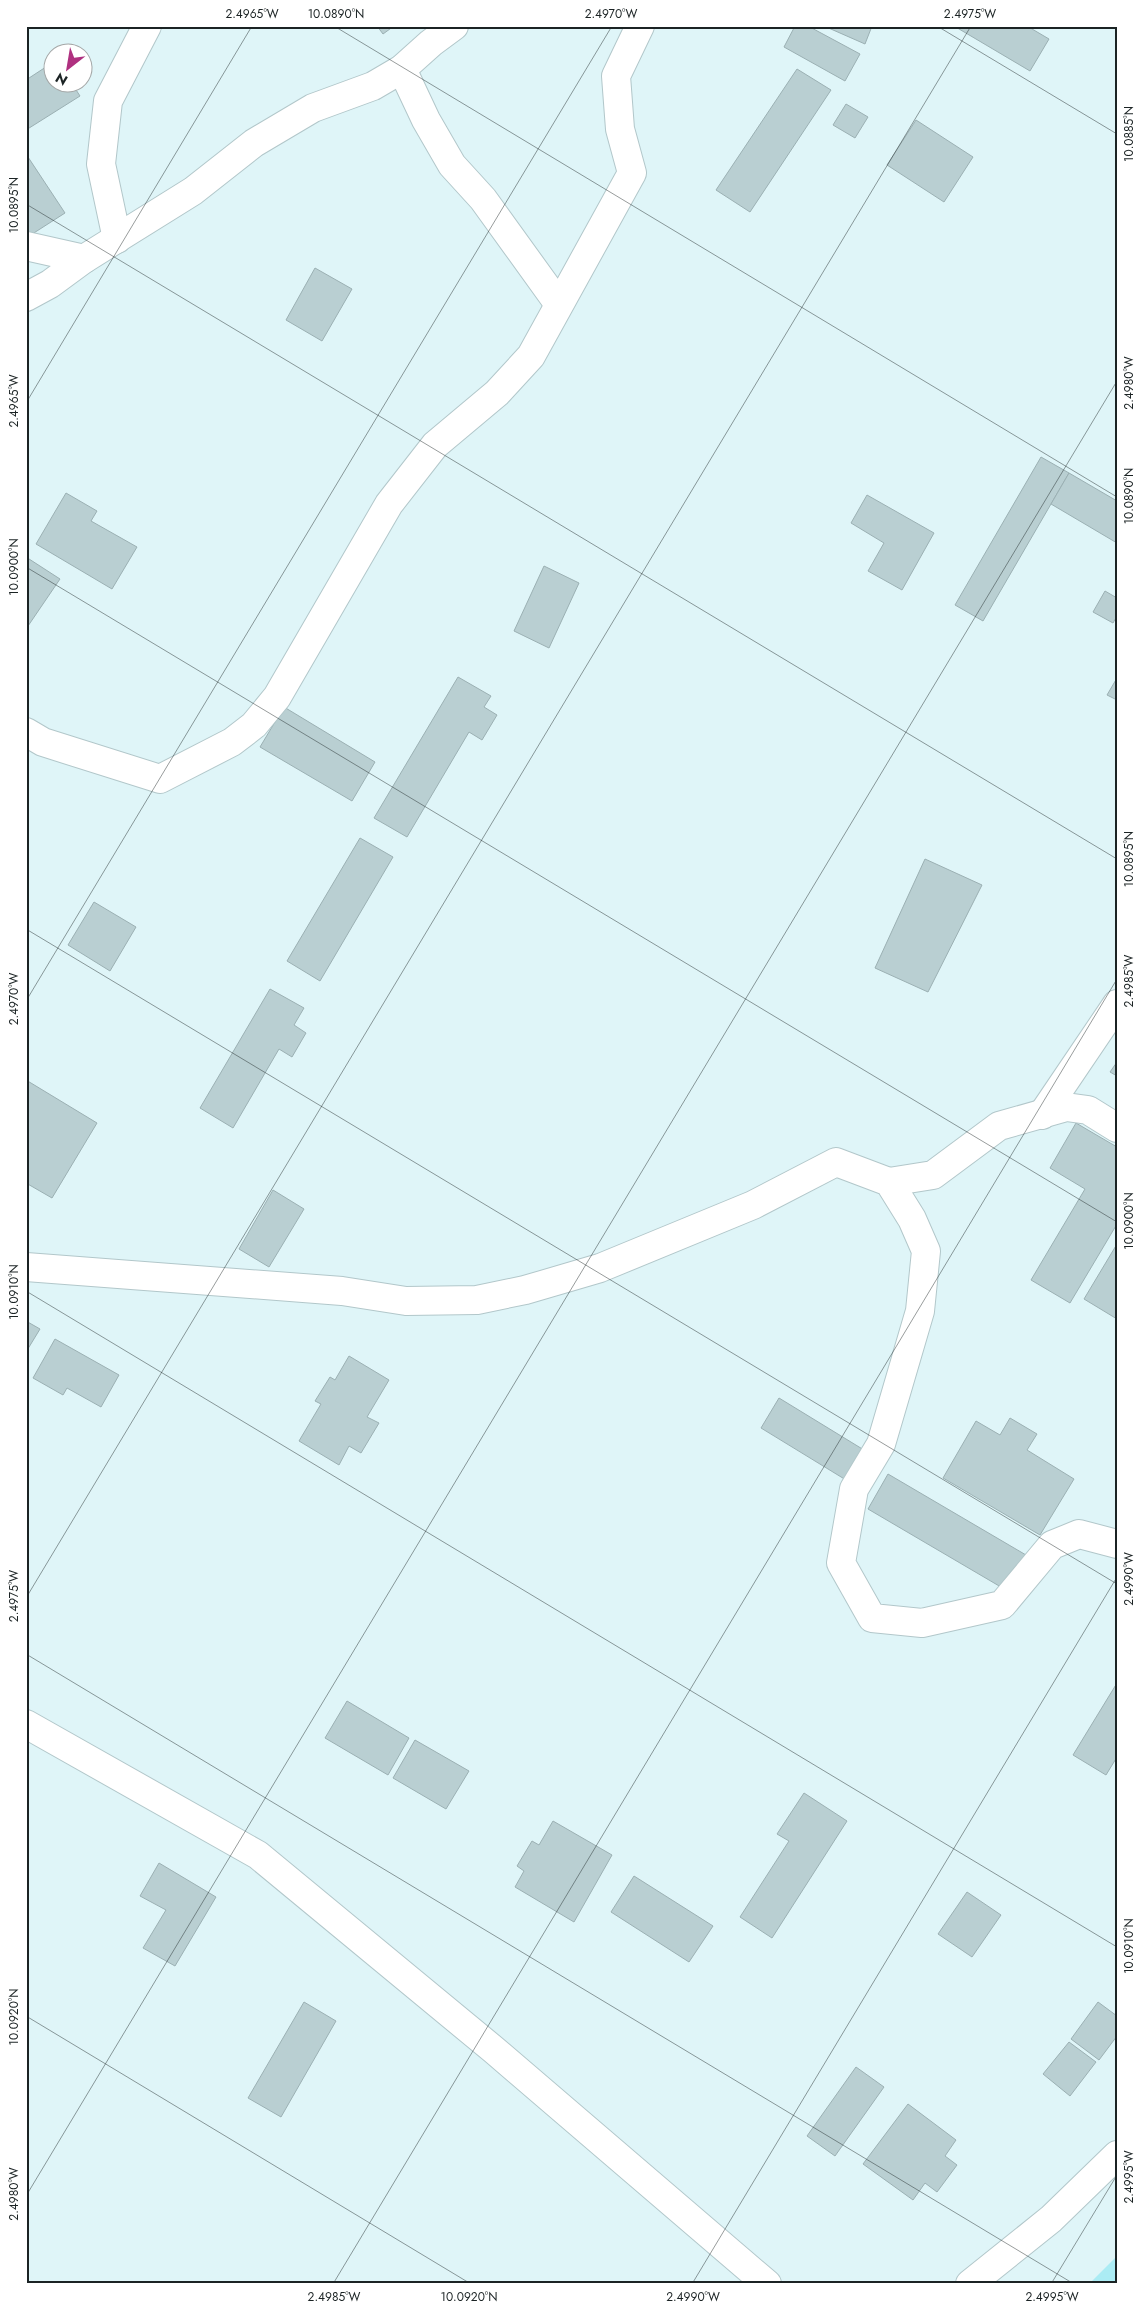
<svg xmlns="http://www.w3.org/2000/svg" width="1143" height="2310" viewBox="0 0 1143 2310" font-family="Jost,sans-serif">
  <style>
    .green { fill: #abecf4 }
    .building { fill: #b9cfd2; stroke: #9bb0b3 }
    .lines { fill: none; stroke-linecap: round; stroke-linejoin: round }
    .minor-casing { stroke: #b2c7ca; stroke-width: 30 }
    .minor { stroke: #fff; stroke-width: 28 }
    .ticks { fill: none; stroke: #1b2324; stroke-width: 1; stroke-opacity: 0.45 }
    .neatline { fill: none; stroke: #1b2324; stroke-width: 2 }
    .ticks-label { font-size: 12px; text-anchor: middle; fill: #1b2324 }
  </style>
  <rect width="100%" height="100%" fill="#dff5f8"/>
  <polygon class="green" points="1117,2256 1117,2284 1089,2284"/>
  <g class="building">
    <polygon points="377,26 394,26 383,34"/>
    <polygon points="795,26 808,26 860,54 845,81 784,47"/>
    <polygon points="824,26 872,26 865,44"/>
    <polygon points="954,26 1027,26 1049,39 1030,71"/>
    <polygon points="52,63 52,82 71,82 80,96 26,130 26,80"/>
    <polygon points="797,69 831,90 750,212 716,190"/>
    <polygon points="846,104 868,117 855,138 833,125"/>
    <polygon points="916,120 973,157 944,202 887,165"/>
    <polygon points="26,154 65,213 26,238"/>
    <polygon points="315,268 352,289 322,341 286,320"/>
    <polygon points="1041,457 1069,473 983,621 955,605"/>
    <polygon points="1069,473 1117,501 1117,543 1051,504"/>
    <polygon points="66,493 97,511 91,521 137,547 112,589 36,544"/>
    <polygon points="867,495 934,533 902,590 868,571 884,543 851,523"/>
    <polygon points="26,557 60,579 28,626 26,625"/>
    <polygon points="544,566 579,583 549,648 514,631"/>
    <polygon points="1105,591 1117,598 1117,616 1113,623 1093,612"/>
    <polygon points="458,677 491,696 484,707 497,715 482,740 469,732 407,837 374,818"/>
    <polygon points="1117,678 1117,700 1107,695"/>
    <polygon points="284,707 375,762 352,801 260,747"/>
    <polygon points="360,838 393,857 320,981 287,961"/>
    <polygon points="925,859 982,885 928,992 875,968"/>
    <polygon points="94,902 136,927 110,971 68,945"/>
    <polygon points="270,989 304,1008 294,1025 306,1033 292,1057 279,1049 233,1128 200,1108"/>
    <polygon points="1117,1062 1117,1076 1110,1072"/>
    <polygon points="26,1080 97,1123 52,1198 26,1183"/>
    <polygon points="1076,1123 1117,1147 1117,1224 1070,1303 1031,1280 1085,1189 1050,1168"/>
    <polygon points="273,1190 304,1209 269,1267 239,1249"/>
    <polygon points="1117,1244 1117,1319 1084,1299"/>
    <polygon points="26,1321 40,1329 26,1352"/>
    <polygon points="55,1339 119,1375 101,1407 67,1388 63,1395 33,1378"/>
    <polygon points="349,1356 389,1380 367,1417 379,1423 361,1453 349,1446 339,1465 299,1441 321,1404 315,1401 330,1377 335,1380"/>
    <polygon points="779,1398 864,1450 846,1480 761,1428"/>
    <polygon points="1010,1418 1037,1434 1027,1450 1074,1479 1040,1535 943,1478 976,1421 1000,1435"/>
    <polygon points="888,1474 1026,1555 1006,1590 868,1509"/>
    <polygon points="1117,1683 1117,1757 1106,1775 1073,1755"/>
    <polygon points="347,1701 409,1738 388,1775 325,1738"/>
    <polygon points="415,1740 469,1771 446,1809 393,1778"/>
    <polygon points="804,1793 847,1821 772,1938 740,1917 789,1841 777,1834"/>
    <polygon points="553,1821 612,1855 574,1922 515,1887 524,1871 517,1866 532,1841 539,1845"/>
    <polygon points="159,1863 216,1897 175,1966 143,1948 166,1910 140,1896"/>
    <polygon points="634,1876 713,1926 689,1962 611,1912"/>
    <polygon points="967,1892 1001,1915 972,1957 938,1934"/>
    <polygon points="304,2002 336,2021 281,2117 248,2098"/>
    <polygon points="1098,2002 1117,2016 1117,2036 1099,2060 1071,2039"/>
    <polygon points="1069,2042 1096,2062 1070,2096 1043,2074"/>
    <polygon points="856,2067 884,2087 835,2156 807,2136"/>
    <polygon points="908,2104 956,2140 945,2156 957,2165 937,2192 925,2183 913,2200 863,2164"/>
  </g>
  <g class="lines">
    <defs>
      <g id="minor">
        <polyline points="402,69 426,120 452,165 483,199 558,303"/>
        <polyline points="117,239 101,164 108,101 147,26"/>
        <polyline points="26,246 84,259"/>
        <polyline points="26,297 50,284 84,259 193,191 254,143 313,108 373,86 402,69 431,43 454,26"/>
        <polyline points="26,732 43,742 160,779 232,742 254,725 277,697 389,504 435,445 497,393 531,356 632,173 620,129 616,76 640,26"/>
        <polyline points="1042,1115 1117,1004"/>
        <polyline points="889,1182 933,1175 999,1126 1066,1107 1088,1110 1117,1128"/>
        <polyline points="26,1267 342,1291 406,1301 477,1300 525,1290 600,1268 753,1205 836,1162 889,1182 912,1219 926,1251 920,1311 881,1444 854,1489 841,1563 872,1618 922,1623 1002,1605 1052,1545 1079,1534 1117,1544"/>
        <polyline points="26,1724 258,1855 494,2050 767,2284"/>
        <polyline points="970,2284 1051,2219 1117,2155"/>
      </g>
    </defs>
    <use href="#minor" class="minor-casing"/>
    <use href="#minor" class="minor"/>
  </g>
  <path class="ticks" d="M334 26 1117 497M937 26 1117 134M26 204 1117 859M26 403 252 26M26 567 1117 1222M26 929 1117 1584M26 1001 612 26M26 1291 1117 1947M26 1598 971 26M26 1654 1074 2284M26 2016 471 2284M26 2196 1117 381M333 2284 1117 979M692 2284 1117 1577M1051 2284 1117 2175"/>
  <rect width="1143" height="2310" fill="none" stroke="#ffffff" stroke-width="55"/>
  <g transform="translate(68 68) rotate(211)"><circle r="24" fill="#ffffff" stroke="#a4a7a7"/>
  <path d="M0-4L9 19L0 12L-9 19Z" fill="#af3180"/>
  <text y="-8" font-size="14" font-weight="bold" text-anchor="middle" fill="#1b2324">N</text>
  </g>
  <rect x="28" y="28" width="1088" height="2254" class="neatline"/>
  <g class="ticks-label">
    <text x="252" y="18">2.4965°W</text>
    <text x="336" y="18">10.0890°N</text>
    <text x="611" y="18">2.4970°W</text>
    <text x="970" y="18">2.4975°W</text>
    <text transform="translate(1129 134) rotate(-90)" y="4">10.0885°N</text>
    <text transform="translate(14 205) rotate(-90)" y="4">10.0895°N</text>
    <text transform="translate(1129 383) rotate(-90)" y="4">2.4980°W</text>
    <text transform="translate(14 401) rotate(-90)" y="4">2.4965°W</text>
    <text transform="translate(1129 496) rotate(-90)" y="4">10.0890°N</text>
    <text transform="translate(14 567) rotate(-90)" y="4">10.0900°N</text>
    <text transform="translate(1129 859) rotate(-90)" y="4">10.0895°N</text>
    <text transform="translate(1129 981) rotate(-90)" y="4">2.4985°W</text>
    <text transform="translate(14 999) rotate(-90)" y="4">2.4970°W</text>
    <text transform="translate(1129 1221) rotate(-90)" y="4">10.0900°N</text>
    <text transform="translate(14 1292) rotate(-90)" y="4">10.0910°N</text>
    <text transform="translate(1129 1579) rotate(-90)" y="4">2.4990°W</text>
    <text transform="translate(14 1596) rotate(-90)" y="4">2.4975°W</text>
    <text transform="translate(1129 1946) rotate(-90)" y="4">10.0910°N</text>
    <text transform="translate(14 2017) rotate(-90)" y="4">10.0920°N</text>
    <text transform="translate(1129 2177) rotate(-90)" y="4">2.4995°W</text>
    <text transform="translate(14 2194) rotate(-90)" y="4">2.4980°W</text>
    <text x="334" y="2301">2.4985°W</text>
    <text x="469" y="2301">10.0920°N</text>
    <text x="693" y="2301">2.4990°W</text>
    <text x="1052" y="2301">2.4995°W</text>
  </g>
</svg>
